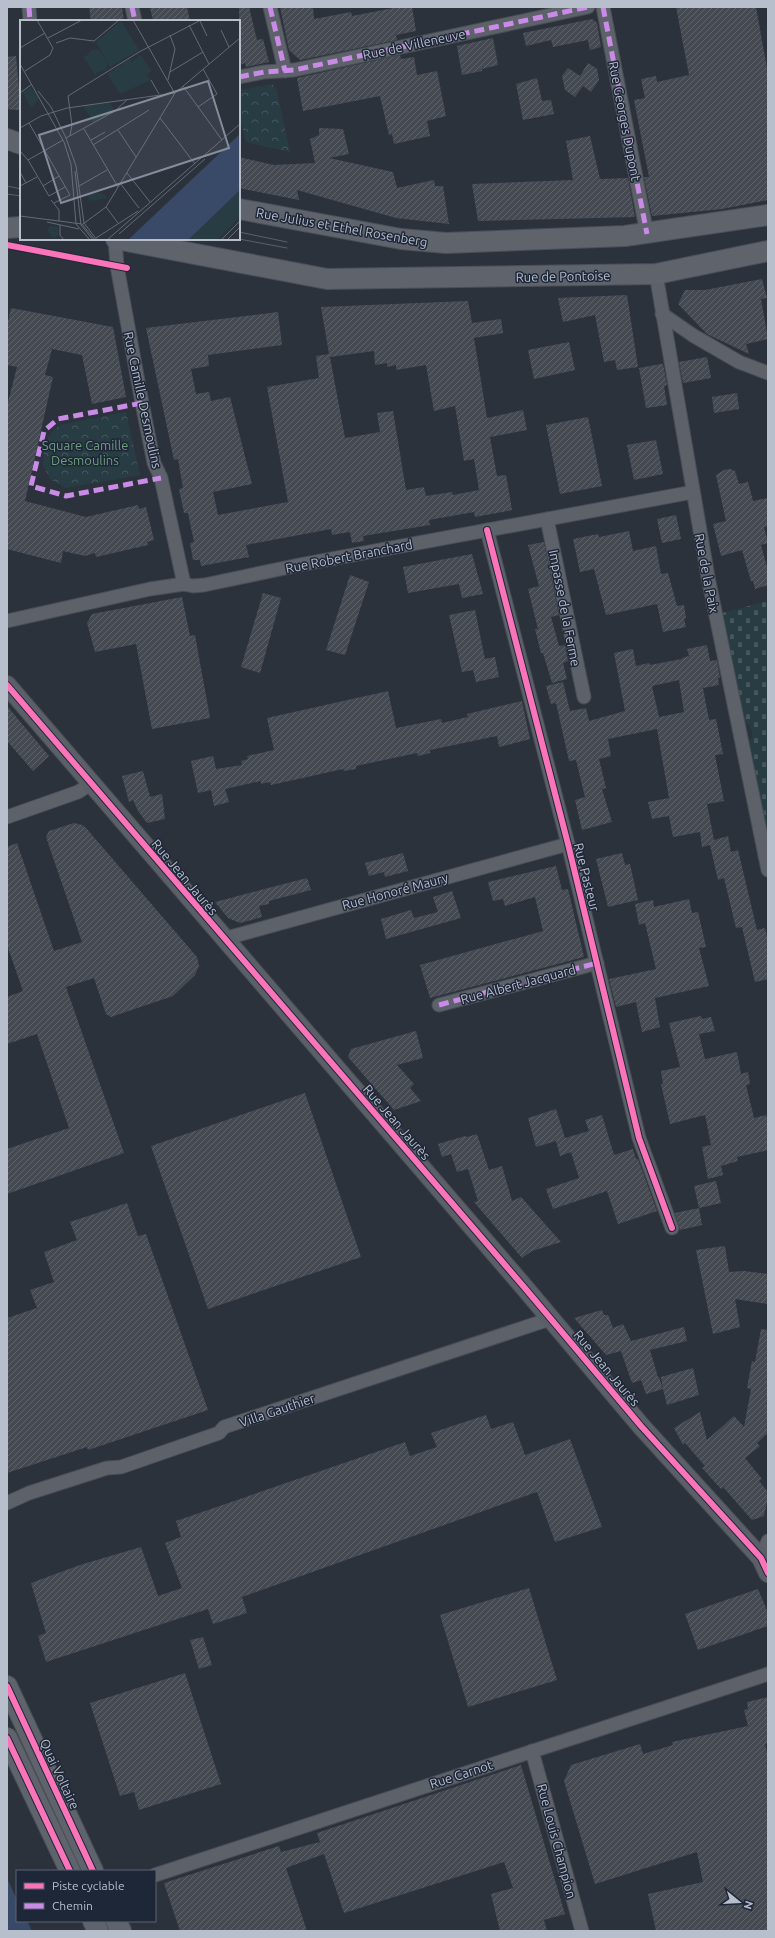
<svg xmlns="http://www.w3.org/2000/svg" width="775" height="1938" viewBox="0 0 775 1938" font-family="Ubuntu,sans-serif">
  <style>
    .cemetery { fill: url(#cemetery-stones) }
    .park { fill: url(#park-crowns) }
    .water { fill: #394a68 }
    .building { fill: url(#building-hatch); fill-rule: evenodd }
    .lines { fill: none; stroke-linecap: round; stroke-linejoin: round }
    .street-casing { stroke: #494d54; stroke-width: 15 }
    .secondary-casing { stroke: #494d54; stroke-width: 20 }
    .primary-casing { stroke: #4a4f59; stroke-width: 22 }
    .street { stroke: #5d6169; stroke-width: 13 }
    .secondary { stroke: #5b5f68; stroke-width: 18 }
    .primary { stroke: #5f636b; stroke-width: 20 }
    .tram { stroke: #5b5f68; stroke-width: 1 }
    .quiet { stroke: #ca8be6; stroke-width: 5; stroke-dasharray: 10 5; stroke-linecap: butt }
    .cycleway-casing { stroke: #1e2738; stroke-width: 8 }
    .cycleway { stroke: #fb73b8; stroke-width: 6 }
    .labels { text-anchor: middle; stroke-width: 3; stroke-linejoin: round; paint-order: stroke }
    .street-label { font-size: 13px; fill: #b7becc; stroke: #1e2738 }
    .park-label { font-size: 13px; fill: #6d9e7c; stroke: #1e2738 }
    .inset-road { fill: none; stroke: #646a76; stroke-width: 1 }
    .view { fill: #868d9a; fill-opacity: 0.15; stroke: #868d9a; stroke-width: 2 }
    .inset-edge { fill: none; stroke: #b7becc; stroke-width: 2 }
  </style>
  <defs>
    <pattern id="cemetery-stones" width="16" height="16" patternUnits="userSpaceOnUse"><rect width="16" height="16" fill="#283d43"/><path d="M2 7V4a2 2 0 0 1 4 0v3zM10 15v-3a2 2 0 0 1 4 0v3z" fill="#45575d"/></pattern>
    <pattern id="park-crowns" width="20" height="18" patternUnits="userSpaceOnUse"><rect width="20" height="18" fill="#283d43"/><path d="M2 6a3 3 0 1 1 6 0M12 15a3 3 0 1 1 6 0" fill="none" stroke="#45575d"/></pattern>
    <pattern id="building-hatch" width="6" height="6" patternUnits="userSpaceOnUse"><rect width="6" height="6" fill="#454a52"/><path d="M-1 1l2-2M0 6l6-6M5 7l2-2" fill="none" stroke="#5e626a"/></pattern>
  </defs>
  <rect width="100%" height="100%" fill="#2c323c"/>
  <polygon class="cemetery" points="768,601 768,834 749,741 753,737 750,725 745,723 722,613"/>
  <g class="park">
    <polygon points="272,84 276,88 290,152 246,142 239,115 239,90"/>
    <polygon points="126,412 140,475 66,488 50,479 43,465 44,449 50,434 60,425"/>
  </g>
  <polygon class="water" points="7,1878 17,1900 17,1921 27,1921 32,1931 7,1931"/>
  <g class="building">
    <polygon points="89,7 122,7 124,21 91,21"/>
    <polygon points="150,7 187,7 190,21 153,21"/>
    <polygon points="239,7 249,7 257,40 263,39 269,62 246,67 245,63 239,65"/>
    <polygon points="280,7 313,7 314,19 351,12 352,16 399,7 412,7 416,31 396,35 397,40 300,60 289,50"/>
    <polygon points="676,7 756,7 768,74 768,200 722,209 652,216 644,177 649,177 634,100 645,98 641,79 656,76 657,82 689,75"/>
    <polygon points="592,19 597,23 601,47 590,50 588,40 553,47 551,40 526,46 523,33"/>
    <polygon points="493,38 498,65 482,69 482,71 462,75 457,46"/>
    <polygon points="400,55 401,59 414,57 417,75 437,71 446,116 427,121 430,136 394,144 392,134 389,135 380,96 303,111 297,78"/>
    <polygon points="16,56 21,110 14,110 7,109 7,57"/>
    <polygon points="588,63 597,69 599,80 591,92 583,86 575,97 565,90 562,76 568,68 580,76"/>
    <polygon points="537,78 542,101 551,100 554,114 523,120 516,84"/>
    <polygon points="319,128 343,129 349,154 329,158 393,172 397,188 434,180 435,186 443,186 449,224 396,218 297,190 299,200 239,188 239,157 274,165 315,163 310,139 319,135"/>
    <polygon points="590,136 600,179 628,178 635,217 478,221 472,184 573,180 566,141"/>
    <polygon points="762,279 767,298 761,299 768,339 746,344 749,354 707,334 678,304 685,290 705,290"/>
    <polygon points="627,295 638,367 617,370 615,360 604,362 595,315 563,322 558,298"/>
    <path d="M468 301 472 323 501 319 503 333 474 338 487 418 523 410 527 430 490 437 497 476 506 475 512 510 475 517 474 512 429 520 430 525 363 536 364 541 352 543 350 532 332 535 331 529 246 545 249 557 201 566 200 560H193L190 543 194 542 188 513H184L179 489 183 488 178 459 174 460 146 328 278 312 282 345 208 355 209 366 191 369 196 394 209 392 211 401 230 397 252 484 213 492 218 515 288 502 267 387 319 378 316 356 329 354 321 307ZM374 351 375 365 387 363V367L396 365V370L426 365 434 411 455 406 464 461 474 459 479 490 453 495 452 492 426 496 424 487 406 490 393 411 377 413 380 432 345 438 330 357Z"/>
    <polygon points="11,308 113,327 126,397 92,404 82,355 52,349 45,375 53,377 25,501 86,517 138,505 139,509 146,507 154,540 147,542 148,545 96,557 95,553 85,556 63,551 61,563 7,549 7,406 17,367 7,365 7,326"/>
    <polygon points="569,342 575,370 534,379 528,350"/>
    <polygon points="707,357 711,378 683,383 679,362"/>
    <polygon points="661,364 663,364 667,385 664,386 667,405 646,408 639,368"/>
    <polygon points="737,393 739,409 714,413 712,397"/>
    <polygon points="588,417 602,486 560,494 546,425"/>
    <polygon points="656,440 663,474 634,480 627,445"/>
    <polygon points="730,469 735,471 739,484 748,482 753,501 768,498 768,526 764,527 768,543 761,545 768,571 768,585 755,589 753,581 751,581 742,550 721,556 713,524 726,521 716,475 724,470"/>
    <polygon points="676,515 681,539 662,543 657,519"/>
    <polygon points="629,531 633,551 656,546 661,574 668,573 677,606 684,605 686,618 684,619 686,627 663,632 657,604 606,615 594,569 580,572 573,539 598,534 599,537"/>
    <polygon points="544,542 559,615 551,617 559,646 565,645 568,661 563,663 567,679 552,683 543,653 541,653 535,629 538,629 528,589 539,586 528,545"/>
    <polygon points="472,554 483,594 462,598 459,584 408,593 403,567"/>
    <polygon points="350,575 369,582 345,655 326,650"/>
    <polygon points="263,593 281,598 260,673 241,667"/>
    <polygon points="182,597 190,636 195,635 210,718 152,729 136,644 95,652 87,623 92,614"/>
    <polygon points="475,610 485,659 495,657 499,677 476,682 473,670 462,672 449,615"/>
    <path d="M707 645 710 661 717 660 720 678H718L719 685 703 688 709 720 716 719 723 754 715 755 724 801 707 804 714 840 728 836 731 852 738 850 757 930 765 928 768 942V979L755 982 742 927 736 928 724 878 718 880 710 845 702 847 700 832 673 837 669 816 652 819 648 802 669 798 657 729 608 739 611 756 599 759 606 788 602 789 612 822 582 830 575 800 585 797 576 760 569 761 556 703 551 704 546 686 563 682 570 711 586 708 589 721 625 711 614 653 633 649 636 666 649 663 650 665 682 659V658L689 656 687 649ZM679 680 684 712 659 717 652 686Z"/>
    <polygon points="388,691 396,728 441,719 442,723 468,717 467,714 522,701 530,739 499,747 497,736 430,750 430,753 418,756 417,753 356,766 356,769 344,771 343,769 271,785 270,782 261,784 261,781 225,789 229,802 214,806 211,790 198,793 191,761 213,756 216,769 242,765 241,761 248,759 247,756 274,750 267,718"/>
    <polygon points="7,706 49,756 33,771 7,741"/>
    <polygon points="143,771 150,797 162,794 165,819 147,823 138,811 133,800 129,802 122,776"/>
    <polygon points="74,823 82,825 86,828 197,957 199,966 195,975 173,996 111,1017 106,1014 94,978 66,987 124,1153 7,1194 7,1149 69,1128 37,1034 7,1044 7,997 23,991 7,945 7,847 17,843 54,951 82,942 46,837 49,831"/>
    <polygon points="403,853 408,871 385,877 384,872 369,876 365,863"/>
    <polygon points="622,853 625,865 630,864 638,900 608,907 596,859"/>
    <polygon points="556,866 562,890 568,889 584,957 430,998 420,965 543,931 535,897 505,906 503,899 493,901 488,882"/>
    <polygon points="307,878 311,890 269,901 269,904 259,906 262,917 240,923 228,918 215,902"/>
    <polygon points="452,891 461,918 386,939 381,919 411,910 414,918 438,912 433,897"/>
    <polygon points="689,899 692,913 698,912 706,947 699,948 709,986 655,998 660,1027 642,1032 636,1002 616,1007 609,979 656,969 645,923 639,925 635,904 653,900 654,907"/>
    <polygon points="701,1016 702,1019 711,1017 715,1031 699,1034 705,1059 737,1052 741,1074 748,1072 750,1084 746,1085 754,1118 766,1115 768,1123 768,1150 737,1157 738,1161 721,1166 723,1175 708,1179 702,1147 711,1145 705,1115 670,1124 661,1084 663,1084 661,1071 680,1067 669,1023"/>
    <polygon points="416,1031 423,1058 397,1065 414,1084 410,1088 421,1101 394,1110 348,1057 351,1049"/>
    <polygon points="305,1093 361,1257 208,1309 151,1146"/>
    <polygon points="556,1109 565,1138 589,1131 585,1120 602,1115 614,1155 633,1149 636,1159 638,1159 657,1211 618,1224 607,1191 553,1209 546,1189 579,1178 571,1152 560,1156 556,1141 536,1147 528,1118"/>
    <polygon points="477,1134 489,1170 502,1166 512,1201 521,1197 561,1242 532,1251 522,1258 474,1202 478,1201 468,1169 457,1172 451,1154 442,1157 438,1144 465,1136 467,1137"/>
    <polygon points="716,1181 721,1203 699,1208 694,1186"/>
    <polygon points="127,1203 138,1236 146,1234 208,1410 88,1450 87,1447 7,1473 7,1318 37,1308 30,1290 54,1282 44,1252 77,1240 70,1222"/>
    <polygon points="699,1208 702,1225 680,1230 675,1213"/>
    <polygon points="725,1246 729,1272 744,1271 768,1274 768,1304 735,1299 740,1327 713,1334 696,1250"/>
    <polygon points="602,1310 604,1315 608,1315 613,1328 623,1324 631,1341 684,1327 687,1341 650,1350 658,1377 659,1377 663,1389 661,1377 693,1368 699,1395 667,1405 663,1389 646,1394 641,1380 632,1383 621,1351 606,1355 574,1318"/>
    <polygon points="761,1329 768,1330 768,1433 757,1443 760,1446 745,1458 762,1479 759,1481 768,1492 768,1497 764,1516 752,1520 723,1487 721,1489 702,1468 705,1466 685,1443 683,1445 674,1428 700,1412 707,1440 734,1416 744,1427 751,1389 747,1388 752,1361 755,1362"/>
    <polygon points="486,1415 491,1429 513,1422 525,1455 570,1439 602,1527 555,1542 537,1492 242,1597 247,1613 213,1624 208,1609 46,1662 38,1636 46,1633 31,1583 80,1565 141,1547 158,1596 182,1588 165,1543 181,1537 176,1521 405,1442 410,1456 437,1447 431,1433"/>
    <polygon points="529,1588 557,1680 468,1707 440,1615"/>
    <polygon points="758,1589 768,1613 768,1626 698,1650 685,1614"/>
    <polygon points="203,1637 212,1665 199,1669 190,1640"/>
    <polygon points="185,1673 221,1784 139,1810 134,1792 120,1796 90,1703"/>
    <polygon points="768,1697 768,1743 765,1744 768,1757 768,1931 656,1931 648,1894 703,1882 697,1852 595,1884 564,1781 571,1765 640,1744 643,1754 673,1745 672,1742 748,1726 744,1710 748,1709 747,1702"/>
    <polygon points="521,1765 565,1914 544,1920 547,1931 500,1931 491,1894 513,1888 504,1862 344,1913 324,1854 286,1868 307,1931 180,1931 164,1883 279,1846 281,1852 320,1842 317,1833"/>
  </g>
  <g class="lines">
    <defs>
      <g id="street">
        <polyline points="29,7 30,21"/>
        <polyline points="132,7 135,21"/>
        <polyline points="270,7 285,71"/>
        <polyline points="603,7 647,234"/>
        <polyline points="239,77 264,72 294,70 588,7"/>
        <polyline points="115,239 117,266 142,403 154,463 161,478 184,584"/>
        <polyline points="656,274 708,577 768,870"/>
        <polyline points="662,314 694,336 739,362 768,373"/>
        <polyline points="547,519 584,697"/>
        <polyline points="487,530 568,844 639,1138 672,1228"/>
        <polyline points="7,621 150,589 184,584 193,586 204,585 299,565 693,492"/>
        <polyline points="7,817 78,792 92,783"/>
        <polyline points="223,939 568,844"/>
        <polyline points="439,1005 597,963"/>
        <polyline points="7,1503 29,1493 107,1468 121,1467 219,1433 224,1427 550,1319"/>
        <polyline points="761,1558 768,1541"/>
        <polyline points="532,1751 582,1931"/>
        <polyline points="155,1875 768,1674"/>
      </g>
      <polyline id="secondary" points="7,685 524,1287 641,1426 761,1558 768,1573"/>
      <g id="primary">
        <polyline points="7,139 21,144"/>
        <polyline points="239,209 401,239 446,243 625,236 768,215"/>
        <polyline points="7,228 21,227"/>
        <polyline points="116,239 327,279 656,274 768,251"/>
        <polyline points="7,1686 93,1871"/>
        <polyline points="7,1738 70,1871"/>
        <polyline points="93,1921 98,1931"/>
        <polyline points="116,1921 121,1931"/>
      </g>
    </defs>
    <use href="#street" class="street-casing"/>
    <use href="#secondary" class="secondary-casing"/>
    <use href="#primary" class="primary-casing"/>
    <use href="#street" class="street"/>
    <use href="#secondary" class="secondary"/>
    <use href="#primary" class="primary"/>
    <g class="tram">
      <polyline points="7,186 21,189"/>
      <polyline points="7,194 21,196"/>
      <polyline points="239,232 287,242"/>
      <polyline points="239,239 287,248"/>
    </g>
    <g class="quiet">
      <polyline points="29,7 30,21"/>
      <polyline points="132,7 135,21"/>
      <polyline points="270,7 285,71"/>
      <polyline points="603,7 647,234"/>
      <polyline points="239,77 264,72 294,70 588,7"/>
      <polyline points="142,403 58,419 44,431 31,486 66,496 161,478"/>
      <polyline points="439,1005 597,963"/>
    </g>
    <defs>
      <g id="cycleway">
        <polyline points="7,245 127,268"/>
        <polyline points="487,530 568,844 639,1138 672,1228"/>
        <polyline points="7,685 524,1287 641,1426 761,1558 768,1573"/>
        <polyline points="7,1686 93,1871"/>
        <polyline points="7,1738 70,1871"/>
      </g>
    </defs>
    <use href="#cycleway" class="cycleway-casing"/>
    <use href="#cycleway" class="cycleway"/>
  </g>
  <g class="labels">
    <g class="street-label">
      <text transform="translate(414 44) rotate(-12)" y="5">Rue de Villeneuve</text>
      <text transform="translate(625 121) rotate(79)" y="5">Rue Georges Dupont</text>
      <text transform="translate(342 227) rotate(10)" y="5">Rue Julius et Ethel Rosenberg</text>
      <text transform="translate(563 276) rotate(-1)" y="5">Rue de Pontoise</text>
      <text transform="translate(143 400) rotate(78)" y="5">Rue Camille Desmoulins</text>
      <text transform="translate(349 556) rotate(-11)" y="5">Rue Robert Branchard</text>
      <text transform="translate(707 573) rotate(79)" y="5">Rue de la Paix</text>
      <text transform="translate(565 608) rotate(79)" y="5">Impasse de la Ferme</text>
      <text transform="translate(185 877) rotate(50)" y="5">Rue Jean Jaurès</text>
      <text transform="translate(587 877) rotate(76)" y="5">Rue Pasteur</text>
      <text transform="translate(395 891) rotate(-15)" y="5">Rue Honoré Maury</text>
      <text transform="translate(518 984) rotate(-15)" y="5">Rue Albert Jacquard</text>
      <text transform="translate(397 1122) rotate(49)" y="5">Rue Jean Jaurès</text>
      <text transform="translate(607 1368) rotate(50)" y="5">Rue Jean Jaurès</text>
      <text transform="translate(277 1410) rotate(-19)" y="5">Villa Gauthier</text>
      <text transform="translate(60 1774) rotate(65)" y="5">Quai Voltaire</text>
      <text transform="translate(461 1774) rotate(-18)" y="5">Rue Carnot</text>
      <text transform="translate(557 1841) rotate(75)" y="5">Rue Louis Champion</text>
    </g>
    <g class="park-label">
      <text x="85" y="450">Square Camille<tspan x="85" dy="15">Desmoulins</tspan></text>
    </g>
  </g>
  <g transform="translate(20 20)">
    <rect width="220" height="220" fill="#2c323c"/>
    <path d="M72 30H79L88 44 85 50 76 53V56L63 36 65 37ZM121 35 131 51 127 55 131 60 100 74 87 54 101 45 104 49 101 44 110 39 112 42Z" fill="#283d43"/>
    <path d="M90 83 95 91 74 103 63 86Z" fill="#283d43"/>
    <path d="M101 1 119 30 90 47 76 22ZM10 67 19 78 11 88 3 72ZM220 170V197L197 220H168ZM82 173 87 178 69 181 68 174ZM30 206 38 207V215L34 219 27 210Z" fill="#283d43"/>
    <path d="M220 114V170L168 220H108Z" fill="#394a68"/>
    <path class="inset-road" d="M17 0 33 28M113 0 154 72M180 1 187 16M169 5 189 44M201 10 209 27M28 18 62 0M36 23 50 18 74 21 99 0M0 28 25 13M0 44 44 122 51 144 56 204 70 220M5 51 30 35 33 28M150 52 183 32M131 60 139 74M148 60 155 29 150 15M163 66 202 120M18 71 31 87 46 118 56 146 64 203 77 220M0 73 12 64M178 87 197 74 183 49M140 98 175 144M9 103 50 175 34 183M0 108 21 96 47 88 155 73M64 109 98 167M98 110 116 137M50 116 52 105 48 76 119 32 181 0M46 118 95 91 108 79M71 120 85 112M73 125 129 90M0 131 8 140 29 176 45 167M8 140 43 120M55 151 61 205 73 220M0 152 6 163M107 153 130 182M100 163 119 188M0 166 17 157M23 166 39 156M59 166 87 150M31 180 39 190V201M86 187 98 203M0 196 62 204 75 220M27 202 59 209M63 204 86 187 155 73 220 18M40 205V215L44 220M99 214 185 139M76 218 118 191M87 220 220 104M201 220 220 201M207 220 220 207"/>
    <path class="view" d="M188 61 209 128 41 183 19 115Z"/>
    <rect width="220" height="220" class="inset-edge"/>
  </g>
  <rect width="775" height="1938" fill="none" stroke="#b7becc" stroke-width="16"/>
  <rect x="16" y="1870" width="140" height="52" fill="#1e2738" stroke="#5b6373"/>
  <rect x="24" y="1883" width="20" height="6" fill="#fb73b8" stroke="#5b6373"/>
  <text x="52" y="1890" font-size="12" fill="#b7becc">Piste cyclable</text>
  <rect x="24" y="1903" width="20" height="6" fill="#ca8be6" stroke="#5b6373"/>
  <text x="52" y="1910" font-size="12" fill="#b7becc">Chemin</text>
  <g transform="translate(739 1902) rotate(108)" stroke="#1e2738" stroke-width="3" paint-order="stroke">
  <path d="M0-3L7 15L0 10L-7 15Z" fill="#b7becc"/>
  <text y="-6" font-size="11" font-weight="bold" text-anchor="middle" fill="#b7becc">N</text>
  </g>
</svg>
